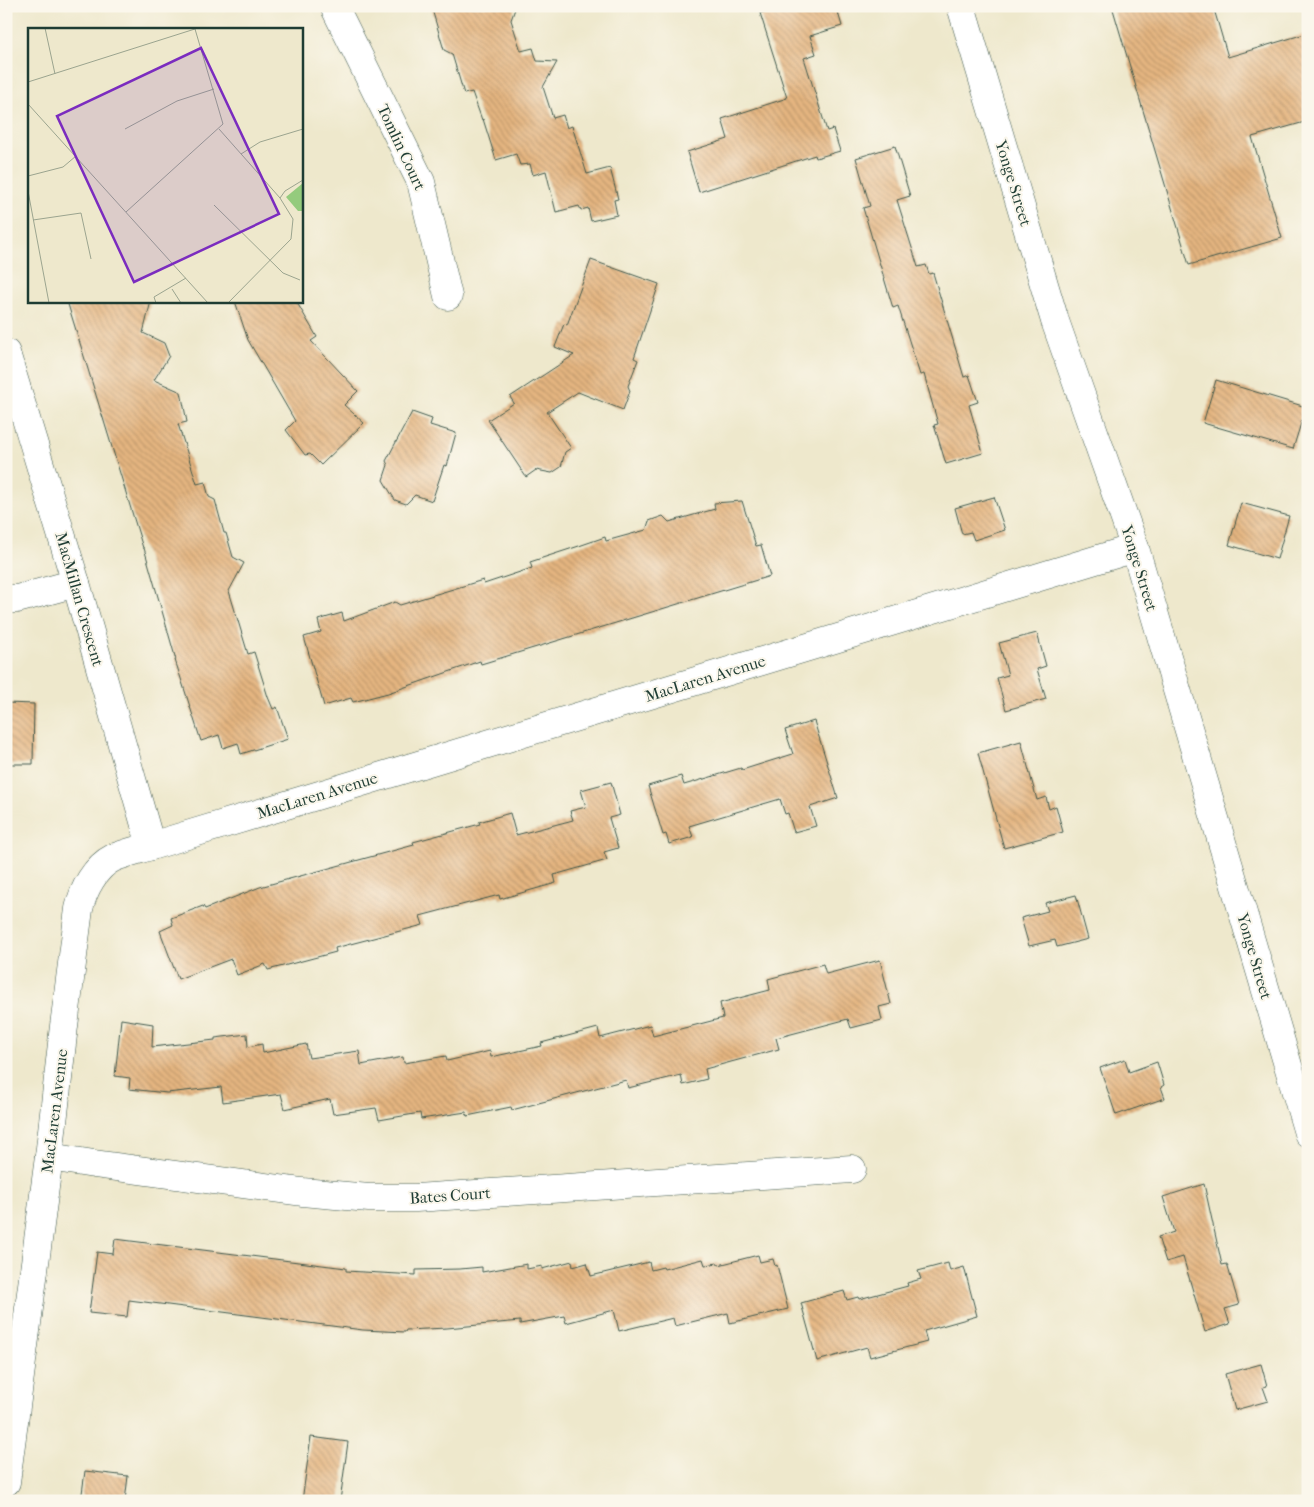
<svg xmlns="http://www.w3.org/2000/svg" width="1314" height="1507" viewBox="0 0 1314 1507" font-family="'IM FELL French Canon',serif">
  <style>
    .building { fill: url(#building-back-hatch) }
    .lines { fill: none; stroke-linecap: round; stroke-linejoin: round }
    .street-casing { stroke: #3e574b; stroke-width: 29 }
    .primary-casing { stroke: #3e574b; stroke-width: 29 }
    .street { stroke: #fff; stroke-width: 28 }
    .primary { stroke: #fff; stroke-width: 28 }
    .labels { text-anchor: middle; stroke-width: 4; stroke-linejoin: round; paint-order: stroke }
    .street-label { font-size: 16px; fill: #1f3d34; stroke: #fbf7ec }
    .inset-road { fill: none; stroke: #9ba48f; stroke-width: 1 }
    .view { fill: #7b2cbf; fill-opacity: 0.15; stroke: #7b2cbf; stroke-width: 2.5 }
    .inset-edge { fill: none; stroke: #1f3d34; stroke-width: 2.5 }
  </style>
  <defs>
    <pattern id="building-back-hatch" width="6" height="6" patternUnits="userSpaceOnUse" patternTransform="scale(1.25)"><rect width="6" height="6" fill="#e5b580"/><path d="M-1 5l2 2M0 0l6 6M5-1l2 2" fill="none" stroke="#b9946a"/></pattern>
  </defs>
  <rect width="100%" height="100%" fill="#fbf7ec"/>
  <filter id="ink" filterUnits="userSpaceOnUse"><feTurbulence type="fractalNoise" baseFrequency=".02" numOctaves="2"/><feDisplacementMap in="SourceGraphic" scale="10" xChannelSelector="R" yChannelSelector="G"/><feConvolveMatrix kernelMatrix="1 2 1 2 8 2 1 2 1" color-interpolation-filters="sRGB"/></filter>
  <filter id="wash" filterUnits="userSpaceOnUse"><feTurbulence type="fractalNoise" baseFrequency=".0096" numOctaves="4" result="noise"/><feDisplacementMap in="SourceGraphic" scale="20" xChannelSelector="R" yChannelSelector="G"/><feGaussianBlur stdDeviation="1.12" result="paint"/><feColorMatrix in="noise" values="0 0 0 0 0 0 0 0 0 0 0 0 0 0 0 0 0 1.4 0 .05"/><feComposite in="paint" operator="in"/></filter>
  <g filter="url(#wash)">
    <rect width="100%" height="100%" fill="#eee8cc"/>
    <g id="blocks">
      <g class="building">
        <polygon points="431,6 516,6 511,20 521,51 533,48 537,61 557,62 543,87 553,118 563,115 567,128 572,126 587,174 610,168 618,199 614,200 617,215 591,221 588,208 581,210 579,206 556,212 546,171 533,175 530,164 520,165 516,154 496,160 483,119 482,120 472,92 464,94 452,54 444,50"/>
        <polygon points="783,6 836,6 842,26 810,36 816,54 804,58 827,131 833,129 840,151 816,158 815,155 699,192 687,152 728,139 722,119 787,98 760,13"/>
        <polygon points="1112,6 1213,6 1228,57 1308,33 1308,121 1252,137 1282,238 1189,265"/>
        <polygon points="895,146 910,196 897,200 918,267 926,265 929,274 933,273 964,377 969,375 978,402 969,405 983,453 946,464 934,425 938,424 924,374 920,375 898,306 893,308 863,208 870,206 856,158"/>
        <polygon points="591,260 659,284 634,358 638,360 628,386 630,391 623,410 578,392 547,412 571,448 565,452 561,467 552,473 536,470 526,477 488,420 514,403 510,397 574,355 555,347 564,324 567,325"/>
        <polygon points="67,301 151,301 143,333 164,343 169,356 154,380 181,392 187,422 178,424 197,484 205,482 209,497 215,500 224,533 226,533 233,557 244,563 229,591 248,654 254,652 268,697 273,709 277,707 288,739 241,754 238,743 223,748 219,735 201,741 175,660 176,660 144,548 143,548"/>
        <polygon points="235,301 296,301 317,337 311,341 358,391 344,405 364,423 321,465 310,454 305,455 286,430 295,421 248,340"/>
        <polygon points="1216,380 1306,407 1293,449 1203,423"/>
        <polygon points="412,412 432,419 430,425 456,433 447,466 444,465 432,501 415,495 406,504 395,500 383,480 388,465 386,461"/>
        <polygon points="994,497 1005,530 974,540 971,532 962,534 955,508"/>
        <polygon points="742,501 756,546 761,545 770,576 481,664 480,661 388,693 353,702 351,698 324,706 304,637 321,632 318,620 342,613 344,621 395,602 400,605 483,580 484,584 532,568 530,562 576,547 605,537 606,541 646,530 649,521 663,516 669,522 715,509 714,503"/>
        <polygon points="1241,503 1289,516 1277,559 1229,545"/>
        <polygon points="1037,633 1046,666 1037,669 1046,699 1006,710 997,678 1008,675 999,643"/>
        <polygon points="6,703 34,704 33,764 6,764"/>
        <polygon points="814,721 838,798 810,807 816,826 794,832 788,813 785,814 780,799 689,826 693,837 669,844 666,834 663,835 648,786 681,776 684,785 741,768 742,770 793,754 785,730"/>
        <polygon points="1021,741 1037,800 1046,797 1049,809 1056,806 1063,832 1004,848 978,753"/>
        <polygon points="611,782 620,815 609,818 618,848 604,852 607,860 554,875 556,883 500,899 499,895 420,916 423,925 335,948 336,952 268,970 265,964 237,975 231,959 178,979 160,931 173,925 171,918 203,906 205,909 260,887 414,845 413,842 480,824 479,822 510,813 516,835 573,820 570,811 586,807 581,790"/>
        <polygon points="1076,895 1088,939 1057,947 1055,940 1029,946 1021,918 1048,911 1045,903"/>
        <polygon points="880,960 891,1004 879,1007 882,1020 851,1028 848,1019 776,1038 779,1049 705,1069 707,1079 683,1085 681,1075 628,1088 626,1080 512,1110 511,1107 467,1116 466,1112 421,1119 420,1113 379,1120 376,1108 333,1114 330,1099 285,1109 281,1094 223,1102 221,1087 167,1093 129,1089 130,1078 115,1076 121,1019 153,1024 152,1047 215,1040 215,1038 247,1034 248,1047 262,1044 263,1053 306,1044 309,1058 359,1051 361,1065 403,1057 404,1063 446,1056 447,1061 490,1051 491,1057 542,1046 541,1043 598,1028 600,1038 650,1025 653,1036 723,1018 720,1003 770,990 768,979 823,964 826,974"/>
        <polygon points="1125,1059 1129,1072 1157,1062 1164,1085 1161,1087 1165,1098 1116,1115 1100,1068"/>
        <polygon points="1204,1184 1222,1265 1227,1264 1239,1305 1225,1309 1230,1324 1205,1332 1183,1257 1166,1262 1158,1237 1174,1232 1163,1197"/>
        <polygon points="115,1239 346,1268 346,1271 416,1275 416,1270 460,1269 482,1267 482,1272 527,1264 527,1269 542,1266 542,1269 572,1261 573,1267 587,1263 591,1276 649,1262 651,1270 663,1267 664,1269 703,1259 705,1265 718,1263 719,1265 758,1255 760,1262 773,1259 775,1266 777,1265 788,1309 730,1323 728,1313 675,1326 673,1318 619,1331 614,1310 566,1323 564,1316 520,1324 520,1321 447,1328 406,1330 405,1332 363,1330 129,1300 127,1317 89,1313 97,1252 113,1254"/>
        <polygon points="948,1263 950,1271 964,1267 977,1316 924,1331 927,1342 870,1357 867,1347 817,1361 801,1303 844,1291 847,1300 858,1297 859,1299 908,1286 907,1283 921,1279 918,1271"/>
        <polygon points="1261,1364 1267,1386 1263,1387 1268,1401 1235,1410 1225,1374"/>
        <polygon points="311,1437 348,1442 340,1501 302,1501"/>
        <polygon points="85,1471 128,1476 125,1501 81,1501"/>
      </g>
    </g>
  </g>
  <g filter="url(#ink)">
    <use href="#blocks" fill-opacity="0" stroke="#3e574b" stroke-width="1"/>
    <g class="lines">
      <defs>
        <g id="street">
          <polyline points="334,6 421,182 448,296"/>
          <polyline points="6,353 76,583 151,846"/>
          <polyline points="6,599 17,599 76,583"/>
          <polyline points="49,1157 94,1164 302,1192 369,1198 416,1198 852,1169"/>
          <path d="M6 1482 49 1157 64 1026 79 909C83 890 95 867 113 858 125 853 138 850 151 846L1135 548"/>
        </g>
        <polyline id="primary" points="961,6 1055,321 1135,548 1308,1133"/>
      </defs>
      <use href="#street" class="street-casing"/>
      <use href="#primary" class="primary-casing"/>
      <use href="#street" class="street"/>
      <use href="#primary" class="primary"/>
    </g>
  </g>
  <g class="labels">
    <g class="street-label">
      <text transform="translate(402 147) rotate(65)" y="6">Tomlin Court</text>
      <text transform="translate(1014 183) rotate(73)" y="6">Yonge Street</text>
      <text transform="translate(1140 568) rotate(73)" y="6">Yonge Street</text>
      <text transform="translate(80 599) rotate(74)" y="6">MacMillan Crescent</text>
      <text transform="translate(705 678) rotate(-17)" y="6">MacLaren Avenue</text>
      <text transform="translate(317 795) rotate(-17)" y="6">MacLaren Avenue</text>
      <text transform="translate(1255 956) rotate(74)" y="6">Yonge Street</text>
      <text transform="translate(54 1111) rotate(-83)" y="6">MacLaren Avenue</text>
      <text transform="translate(450 1195) rotate(-4)" y="6">Bates Court</text>
    </g>
  </g>
  <g transform="translate(28 28)">
    <rect width="275" height="275" fill="#eee8cc"/>
    <path d="M275 155V183H270L258 169Z" fill="#94cb7d"/>
    <path class="inset-road" d="M17 0 27 46M0 54 170 0M0 76 180 275M97 101 149 73 186 61M191 101 252 170 265 191 263 211 200 275M213 126 232 114 275 101M0 148 35 139 48 128M0 163 21 275M252 170 257 163 275 152M186 177 255 245 272 252M98 184 195 96 167 1M5 192 53 185 63 231M144 261 153 275M128 275 126 269 158 250"/>
    <path class="view" d="M173 20 251 186 106 254 29 88Z"/>
    <rect width="275" height="275" class="inset-edge"/>
  </g>
  <rect width="1314" height="1507" fill="none" stroke="#fbf7ec" stroke-width="25"/>
</svg>
